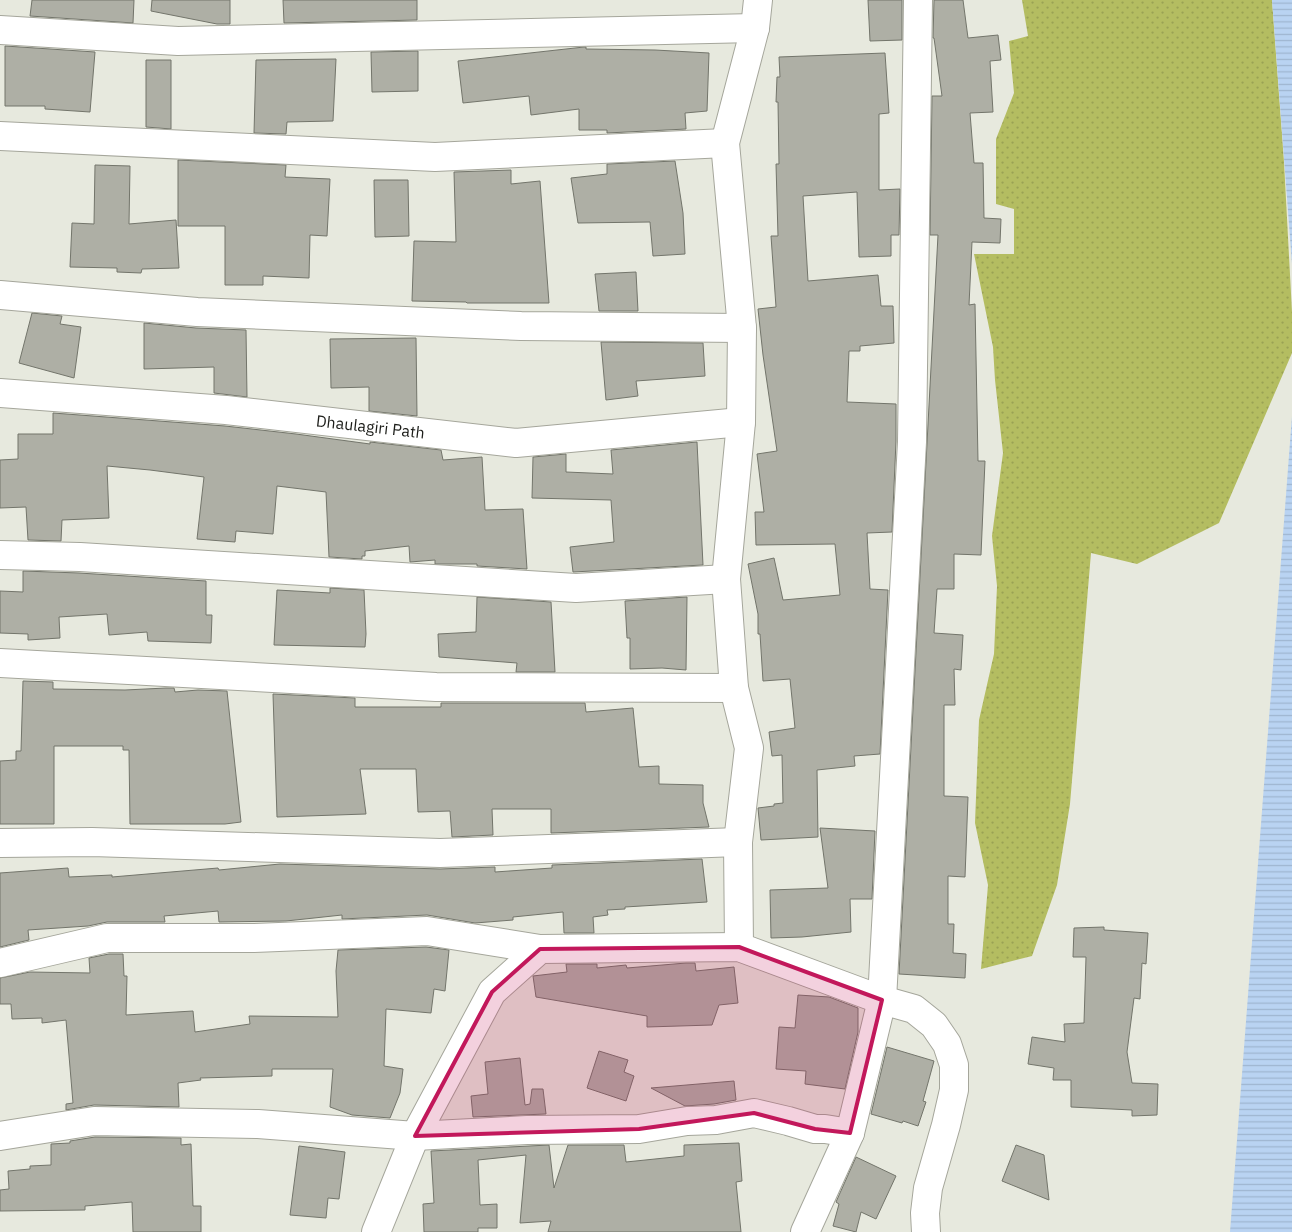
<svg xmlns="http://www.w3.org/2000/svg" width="1292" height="1232" viewBox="0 0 1292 1232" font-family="'IBM Plex Sans',sans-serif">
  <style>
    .grass { fill: url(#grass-dots) }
    .water { fill: url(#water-rules) }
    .building { fill: #aeafa5; stroke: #73756b }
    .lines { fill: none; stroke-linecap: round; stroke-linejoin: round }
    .minor-casing { stroke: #a5a69b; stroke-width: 30 }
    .minor { stroke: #fff; stroke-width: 28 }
    .marked { fill: #c2185b; fill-opacity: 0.2; stroke: #c2185b; stroke-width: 4; stroke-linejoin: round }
    .labels { text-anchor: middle; stroke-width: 5; stroke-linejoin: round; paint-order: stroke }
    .street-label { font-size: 16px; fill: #1b1c18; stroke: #f5f6eb }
  </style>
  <defs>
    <pattern id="grass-dots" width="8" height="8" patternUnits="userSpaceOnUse" patternTransform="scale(1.25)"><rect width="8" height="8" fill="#b4bd61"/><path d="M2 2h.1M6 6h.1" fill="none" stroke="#9aa254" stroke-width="1.8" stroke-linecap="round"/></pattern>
    <pattern id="water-rules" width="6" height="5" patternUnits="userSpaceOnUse" patternTransform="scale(1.25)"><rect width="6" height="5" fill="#b9d3f2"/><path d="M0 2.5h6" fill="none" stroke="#9eb5cf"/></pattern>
  </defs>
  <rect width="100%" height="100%" fill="#e7e9de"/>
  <polygon class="grass" points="1022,0 1272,0 1284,162 1292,312 1292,353 1219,523 1137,564 1091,553 1070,804 1057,885 1032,956 981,969 988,885 975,823 979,720 994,654 997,586 992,536 1003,453 995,380 993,347 974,254 1014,254 1014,209 996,204 996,139 1014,93 1009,41 1028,36"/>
  <g class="water">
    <polygon points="1272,0 1292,0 1292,264"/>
    <polygon points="1292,416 1292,1232 1230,1232"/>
  </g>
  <g class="building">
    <polygon points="32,0 134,0 133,23 30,16"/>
    <polygon points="152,0 230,0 230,24 217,24 151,11"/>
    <polygon points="283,0 417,0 417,20 284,23"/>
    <polygon points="868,0 902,0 902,40 870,41"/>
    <polygon points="934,0 963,0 968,38 998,35 1001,60 990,61 993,112 970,113 974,163 983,163 984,218 1001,219 1000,243 972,242 969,305 975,304 978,461 985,461 981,555 954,554 954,589 937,589 934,633 963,635 961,670 954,669 955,705 944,705 944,796 968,797 965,877 948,876 948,924 954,924 953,953 966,954 965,978 899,974 938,235 930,235 932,96 942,96 934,38 933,38"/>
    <polygon points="5,46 95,52 90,112 45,109 45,106 5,106"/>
    <polygon points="584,47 586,47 586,49 655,50 709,53 707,111 685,113 686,129 607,133 607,130 579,130 579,109 531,115 529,96 463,103 458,61"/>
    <polygon points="418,51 418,91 372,92 371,52"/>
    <polygon points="885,53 889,113 879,114 879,190 900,189 899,235 891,235 891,256 859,257 857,192 803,196 808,281 878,275 881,306 893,306 894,343 860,346 860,351 849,351 847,402 896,404 896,441 892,532 867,533 870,589 888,590 880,754 854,756 855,766 817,770 818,837 761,840 758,808 774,806 774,804 783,803 782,755 772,756 769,732 795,728 790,679 763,681 760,634 758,634 758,614 748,564 774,558 783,600 840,595 835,544 756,545 755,512 764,512 757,454 777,451 763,355 758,309 776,307 771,236 778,236 776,164 779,164 778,102 776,102 777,77 780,77 779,57"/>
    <polygon points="336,59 333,121 287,122 286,134 254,133 256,60"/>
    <polygon points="146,60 171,60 171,129 146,127"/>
    <polygon points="178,160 286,165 285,177 330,179 327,236 310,235 309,278 263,276 263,285 225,285 225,226 178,226"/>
    <polygon points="675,161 683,213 685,254 653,256 650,222 578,223 571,178 607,174 607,164"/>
    <polygon points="95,165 130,166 129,224 176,220 179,268 142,269 141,273 117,272 117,268 70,267 72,223 94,224"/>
    <polygon points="511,170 511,184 540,181 549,303 467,303 466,302 412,301 414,241 456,242 454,172"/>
    <polygon points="374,180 408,180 409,236 375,237"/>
    <polygon points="636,272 638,311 599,311 595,274"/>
    <polygon points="32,313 62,316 60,324 81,327 74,378 19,363"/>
    <polygon points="144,323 196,328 246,330 247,397 214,393 214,367 144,369"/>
    <polygon points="416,338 417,416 369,411 369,387 331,388 330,339"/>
    <polygon points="601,342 703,343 705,376 636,381 638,396 606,400"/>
    <polygon points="53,413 225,426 296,434 370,444 370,442 441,450 443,460 482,457 485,510 523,509 527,569 477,566 477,564 435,564 435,560 410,562 409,546 365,551 365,556 362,556 362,559 329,557 326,492 277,486 273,534 236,531 235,542 197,539 204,477 150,470 107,466 109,518 62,520 61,541 28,540 26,507 0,508 0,460 18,459 18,434 53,434"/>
    <polygon points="697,442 703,565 573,572 570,547 614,542 611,500 532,498 533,457 566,454 566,472 613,474 611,450"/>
    <polygon points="23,571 79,573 206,581 206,615 212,615 211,643 148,641 147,632 109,635 107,614 59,617 60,638 28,640 28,634 0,633 0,591 23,592"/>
    <polygon points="330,588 364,590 366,634 365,647 274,645 277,590 330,593"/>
    <polygon points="477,597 551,602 555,672 516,672 517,663 439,657 438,634 476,632"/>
    <polygon points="687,597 686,670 662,668 630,669 630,638 627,638 625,601"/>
    <polygon points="23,681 53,682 53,689 125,690 166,688 174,688 175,692 198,690 227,691 241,822 225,824 130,824 129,750 123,750 123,746 54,746 54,824 0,824 0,761 16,760 16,751 21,751"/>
    <polygon points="273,694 355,698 355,707 441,707 441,703 585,703 586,712 633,708 639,767 659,766 659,784 703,785 703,803 709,827 551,833 551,809 492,809 493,835 452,837 450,811 418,812 416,769 360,769 366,814 277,817"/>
    <polygon points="820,828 875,831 872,899 850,899 851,932 802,937 771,938 770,890 828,888"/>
    <polygon points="702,859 707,902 625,907 625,909 607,910 608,915 593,917 594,933 564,933 563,912 513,917 513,920 475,923 427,915 342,919 342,915 286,921 219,922 218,911 164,916 165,922 107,922 88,926 28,930 29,940 0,947 0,873 68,868 69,877 112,875 112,877 218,868 219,870 280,864 440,869 495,867 495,872 552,868 552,865"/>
    <polygon points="1104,927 1104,930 1148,933 1146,964 1142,963 1140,999 1134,998 1127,1052 1132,1083 1158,1084 1157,1115 1132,1116 1132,1110 1071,1107 1071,1080 1053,1080 1054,1068 1028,1064 1032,1037 1065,1042 1064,1024 1084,1023 1086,957 1073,957 1074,928"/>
    <polygon points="426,947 449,950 445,991 434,989 431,1013 386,1009 384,1066 403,1069 400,1093 390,1118 352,1115 330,1107 333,1069 272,1069 272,1076 200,1078 201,1080 178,1083 179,1107 94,1105 66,1110 66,1104 73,1103 66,1020 42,1023 42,1018 12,1019 11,1004 0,1004 0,978 30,972 90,973 89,958 109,954 123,954 124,976 127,976 126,1015 193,1011 195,1032 250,1024 249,1016 338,1017 336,971 338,950"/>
    <polygon points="686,963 695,963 696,971 734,967 738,1003 719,1005 712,1025 647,1027 647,1016 536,997 533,976 567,972 566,964 597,964 597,968 626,965 627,968"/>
    <polygon points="798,995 829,997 858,1008 858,1032 845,1089 805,1084 806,1071 776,1069 779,1027 795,1028"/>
    <polygon points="887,1047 934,1061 923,1101 926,1102 918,1126 903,1121 902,1123 871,1114"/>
    <polygon points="599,1051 628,1060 624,1072 634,1076 626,1101 587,1088"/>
    <polygon points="520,1058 525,1105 530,1104 532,1089 543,1089 546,1114 473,1117 471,1096 488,1094 485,1062"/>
    <polygon points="734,1081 736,1100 714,1104 685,1106 651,1088"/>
    <polygon points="95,1137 181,1138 181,1145 191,1144 193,1206 201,1206 201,1232 133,1232 132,1202 85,1206 85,1210 0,1211 0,1190 9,1189 8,1171 30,1169 30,1166 51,1165 51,1144 70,1143 70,1141"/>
    <polygon points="739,1143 742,1181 736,1182 741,1232 548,1232 551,1221 520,1223 526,1155 478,1160 480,1205 497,1204 497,1228 478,1228 478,1232 424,1232 423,1204 434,1203 431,1151 549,1145 554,1188 568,1145 624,1145 626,1162 684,1156 684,1145"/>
    <polygon points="1016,1145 1044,1155 1049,1200 1002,1181"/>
    <polygon points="299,1146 345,1152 339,1199 328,1198 326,1218 290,1215"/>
    <polygon points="856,1157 896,1176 876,1219 861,1212 856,1232 833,1226 839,1204 836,1202"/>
  </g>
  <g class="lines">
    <defs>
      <g id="minor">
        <polyline points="0,30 178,41 755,28"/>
        <polyline points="0,136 435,157 725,143"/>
        <polyline points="0,295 197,312 521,326 742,328"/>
        <path id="s1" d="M0 393 226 410 516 443 741 422"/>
        <polyline points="0,555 80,557 576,588 726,579"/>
        <polyline points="0,663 436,687 734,688"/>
        <polyline points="0,843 92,842 440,853 738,842"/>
        <polyline points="739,947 738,842 749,748 734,688 726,579 741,422 742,328 725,143 755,28 758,0"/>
        <polyline points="0,963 107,938 254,938 427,931 540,949"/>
        <polyline points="0,1136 94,1121 258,1124 415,1136 527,1130 639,1129 687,1121 716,1120 754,1113 788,1121 815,1129 825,1129 850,1133"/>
        <polyline points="376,1232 415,1136 492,992 540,949 739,947 882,1000 914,1009 934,1025 947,1044 954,1065 954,1090 946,1125 928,1188 925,1213 926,1232"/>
        <polyline points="805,1232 850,1133 882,1000 912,442 918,0"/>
      </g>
    </defs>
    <use href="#minor" class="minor-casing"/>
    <use href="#minor" class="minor"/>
  </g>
  <path class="marked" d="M739 947 882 1000 850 1133 815 1129 754 1113 639 1129 415 1136 492 992 540 949Z"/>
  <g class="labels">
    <g class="street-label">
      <text dy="6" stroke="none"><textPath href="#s1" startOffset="372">Dhaulagiri Path</textPath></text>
    </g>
  </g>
</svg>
